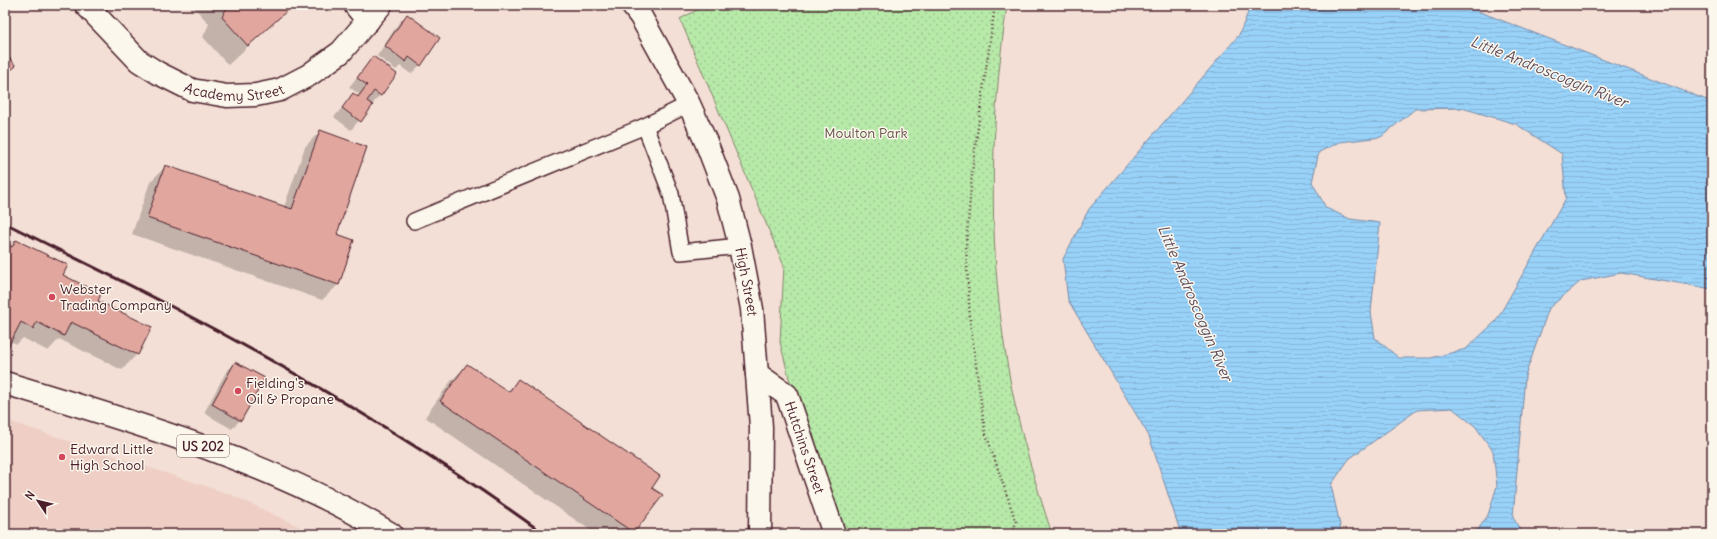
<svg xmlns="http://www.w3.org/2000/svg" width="1717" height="539" viewBox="0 0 1717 539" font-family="Delius,sans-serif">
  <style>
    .built { fill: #eecec5 }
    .park { fill: url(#park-dots); stroke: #80846a }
    .water { fill: url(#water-rules); stroke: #798aa7; fill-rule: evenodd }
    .shadow { fill: #0003 }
    .building { fill: #e1a79f; stroke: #4a1f2b }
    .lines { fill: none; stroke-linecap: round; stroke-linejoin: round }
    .service-casing { stroke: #4a1f2b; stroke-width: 18 }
    .minor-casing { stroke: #4a1f2b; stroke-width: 25 }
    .primary-casing { stroke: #4a1f2b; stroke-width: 25 }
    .trunk-casing { stroke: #4a1f2b; stroke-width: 25 }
    .path { stroke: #4a1f2b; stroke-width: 2.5; stroke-dasharray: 1 3; stroke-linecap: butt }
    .service { stroke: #fbf7ec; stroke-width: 15 }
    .minor { stroke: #fbf7ec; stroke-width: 22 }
    .primary { stroke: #fbf7ec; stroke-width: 22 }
    .trunk { stroke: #fbf7ec; stroke-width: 22 }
    .rail { stroke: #4a1f2b; stroke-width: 3 }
    .poi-dot { fill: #d1495b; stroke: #fbf7ec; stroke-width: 1.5 }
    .labels { text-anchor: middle; stroke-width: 3; stroke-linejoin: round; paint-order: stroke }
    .shield { fill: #fbf7ec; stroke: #7f6065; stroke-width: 1 }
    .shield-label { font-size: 13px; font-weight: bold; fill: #4a1f2b }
    .street-label { font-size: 14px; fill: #4a1f2b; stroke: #fbf7ec }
    .park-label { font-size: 14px; fill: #65524a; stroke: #fbf7ec }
    .poi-label { font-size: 14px; fill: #4a1f2b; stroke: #fbf7ec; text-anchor: start }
    .water-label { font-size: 15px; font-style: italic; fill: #5e4c5e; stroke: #fbf7ec }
  </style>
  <defs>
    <pattern id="park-dots" width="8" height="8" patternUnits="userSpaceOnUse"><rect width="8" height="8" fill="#b7e9a9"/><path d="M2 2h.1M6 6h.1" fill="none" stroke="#9fc792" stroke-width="1.8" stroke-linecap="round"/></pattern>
    <pattern id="water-rules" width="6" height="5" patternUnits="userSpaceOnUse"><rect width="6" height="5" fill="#99d2f9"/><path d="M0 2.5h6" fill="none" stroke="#85b4d6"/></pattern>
  </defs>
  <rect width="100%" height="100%" fill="#f3dfd5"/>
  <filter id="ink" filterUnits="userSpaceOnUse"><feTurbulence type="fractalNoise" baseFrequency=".025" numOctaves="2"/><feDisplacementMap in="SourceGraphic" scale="8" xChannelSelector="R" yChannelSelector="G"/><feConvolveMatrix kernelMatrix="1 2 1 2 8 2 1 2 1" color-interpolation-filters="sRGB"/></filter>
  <g filter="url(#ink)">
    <polygon class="built" points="5,420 232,495 315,534 5,534"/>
    <path class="park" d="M706 5H1007C989 131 987 259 1011 385 1021 436 1036 485 1052 534H828L780 342 784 266 680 19Z"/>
    <path class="water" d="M1251 5H1462L1712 102V289L1621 273 1581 281 1549 308 1525 376 1513 517 1522 534H1475L1488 515 1497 486 1493 451 1475 426 1452 408 1417 410 1349 459 1331 485 1342 534H1181L1149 436 1068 300 1063 259 1089 209 1239 35ZM1462 108 1516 124 1562 154 1566 198 1496 321 1466 349 1431 358H1399L1375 338 1371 312 1380 223 1350 219 1326 208 1312 182 1319 152 1340 142 1381 137 1415 109Z"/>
    <g class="shadow">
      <polygon points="192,5 284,5 288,9 228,65 203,37 209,24"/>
      <polygon points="407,15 420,65 411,74 400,66 396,70 377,56 398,24"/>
      <polygon points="373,57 380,95 351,130 334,117 353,95 356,97 359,94 349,87"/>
      <polygon points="320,131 336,234 338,285 322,300 132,234 150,182 166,166 284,207 305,147"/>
      <polygon points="16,241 97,301 137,354 122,370 59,339 48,351 23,338 17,344 10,341 5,350 5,244 10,247"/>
      <polygon points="235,363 240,420 232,429 204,413 226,372"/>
      <polygon points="467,365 507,392 518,380 650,488 661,495 631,534 596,534 425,417 451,381"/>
    </g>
    <g class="building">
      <polygon points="228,5 286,5 289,9 248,46 222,17"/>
      <polygon points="407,14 440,38 421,66 409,57 406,62 385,46"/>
      <polygon points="5,53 16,66 5,75"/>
      <polygon points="373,56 397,74 381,96 374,91 367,101 373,105 361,122 342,108 353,93 358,97 367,85 357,78"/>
      <polygon points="320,130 367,147 337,234 354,240 339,285 147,218 165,165 292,209"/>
      <polygon points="16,240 68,265 63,275 101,294 98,301 152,327 138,355 71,322 64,336 37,322 33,329 21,322 7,349 5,348 5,243 12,247"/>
      <polygon points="235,362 265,378 241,421 212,404"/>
      <polygon points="467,364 509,392 518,379 660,476 652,488 663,495 634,533 440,401"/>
    </g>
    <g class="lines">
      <defs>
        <g id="service">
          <polyline points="645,126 671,194 681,252 740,246"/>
          <polyline points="414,221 645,126 689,104"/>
        </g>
        <g id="minor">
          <path id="s1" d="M86 5 139 61 158 73 192 90 227 96 256 95 280 90 309 75 341 52 381 5"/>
          <polyline points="355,5 368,21"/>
          <path id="s2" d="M757 374 787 395 834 534"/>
        </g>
        <g id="primary">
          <path id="s3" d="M632 5 641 17 689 104 706 142 728 199 740 246 752 309 761 427 760 534"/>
        </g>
        <path id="trunk" d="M5 383C137 423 272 462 391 534"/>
      </defs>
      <use href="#service" class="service-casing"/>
      <use href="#minor" class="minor-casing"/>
      <use href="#primary" class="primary-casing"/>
      <use href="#trunk" class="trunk-casing"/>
      <polyline class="path" points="995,5 973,163 966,246 970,322 985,431 1016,522 1013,534"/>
      <use href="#service" class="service"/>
      <use href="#minor" class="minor"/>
      <use href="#primary" class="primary"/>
      <use href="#trunk" class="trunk"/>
      <path class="rail" d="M5 223C62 252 119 279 176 309 303 375 428 450 544 534"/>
    </g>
  </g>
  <g class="poi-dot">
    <circle cx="52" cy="297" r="4"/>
    <circle cx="238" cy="391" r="4"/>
    <circle cx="62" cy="457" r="4"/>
  </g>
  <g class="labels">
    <rect class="shield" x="177" y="435" width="52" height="22" rx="3"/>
    <g class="shield-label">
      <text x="203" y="451">US 202</text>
    </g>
    <g class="street-label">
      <text dy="5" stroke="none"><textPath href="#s1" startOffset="180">Academy Street</textPath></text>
      <text dy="5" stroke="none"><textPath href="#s3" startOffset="302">High Street</textPath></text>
      <text dy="5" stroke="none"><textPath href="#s2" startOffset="92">Hutchins Street</textPath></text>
    </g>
    <g class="park-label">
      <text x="866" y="138">Moulton Park</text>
    </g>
    <g class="poi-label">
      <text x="60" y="294">Webster<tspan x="60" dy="16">Trading Company</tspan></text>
      <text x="246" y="388">Fielding's<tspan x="246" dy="16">Oil &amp; Propane</tspan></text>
      <text x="70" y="454">Edward Little<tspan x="70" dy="16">High School</tspan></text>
    </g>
    <g class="water-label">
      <text transform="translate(1549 72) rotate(22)" y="5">Little Androscoggin River</text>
      <text transform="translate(1195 303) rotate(67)" y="5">Little Androscoggin River</text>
    </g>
  </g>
  <rect width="1717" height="539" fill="none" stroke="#fbf7ec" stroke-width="20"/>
  <rect x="10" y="10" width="1697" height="519" fill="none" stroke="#4a1f2b" stroke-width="1.5" filter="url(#ink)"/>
  <g transform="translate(38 501) rotate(305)" stroke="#fbf7ec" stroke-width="3" paint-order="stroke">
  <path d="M0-3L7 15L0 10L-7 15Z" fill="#4a1f2b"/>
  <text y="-6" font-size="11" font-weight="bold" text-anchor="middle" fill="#4a1f2b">N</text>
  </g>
</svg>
